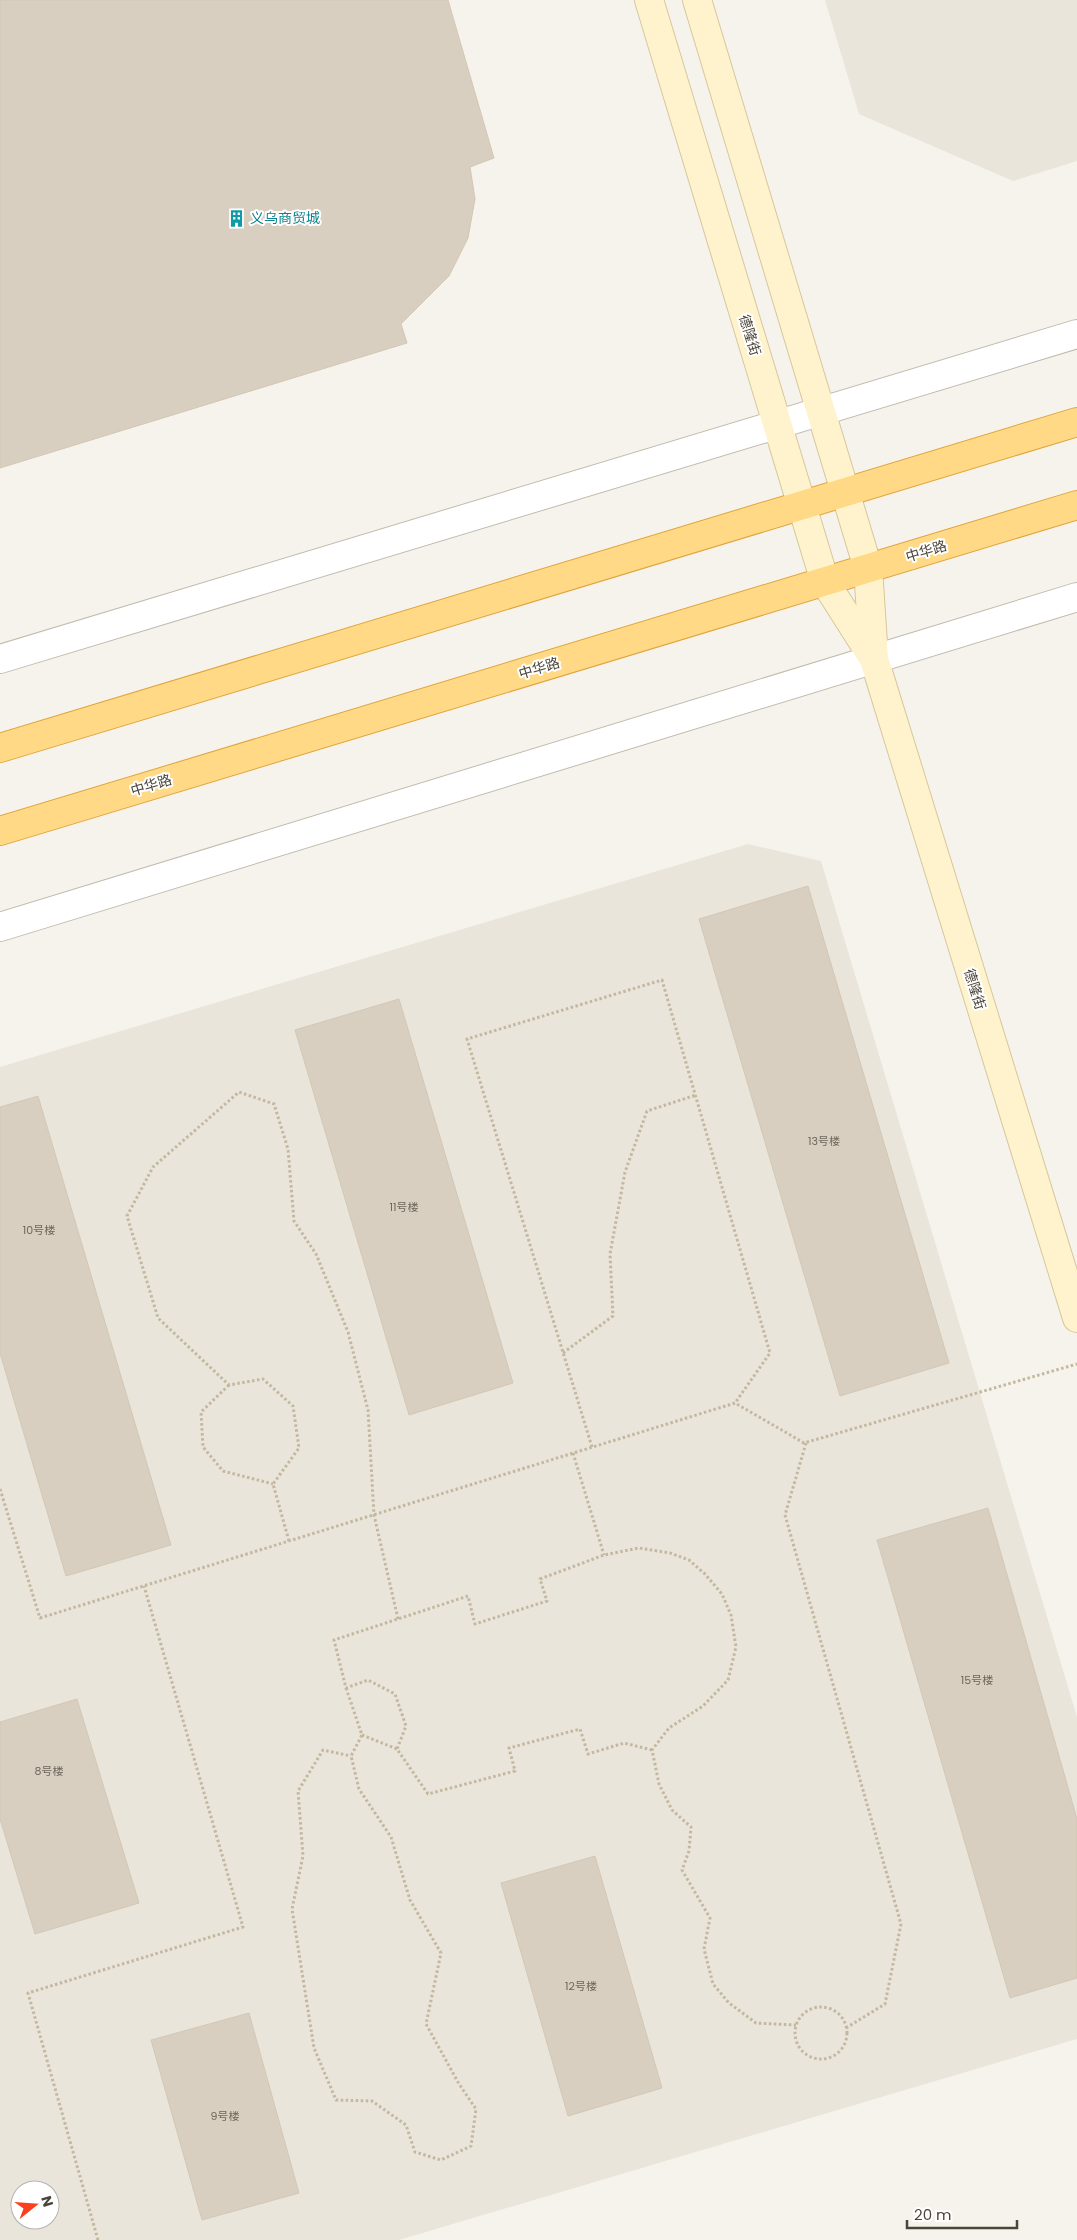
<svg xmlns="http://www.w3.org/2000/svg" width="1077" height="2240" viewBox="0 0 1077 2240" font-family="Poppins,'Noto Sans SC',sans-serif">
  <style>
    .residential { fill: #eae5da; fill-rule: evenodd }
    .building { fill: #d8cfc1; stroke: #d3c7b4 }
    .lines { fill: none; stroke-linecap: round; stroke-linejoin: round }
    .minor-casing { stroke: #c2bbae; stroke-width: 30 }
    .secondary-casing { stroke: #d6c79b; stroke-width: 30 }
    .trunk-casing { stroke: #e0a43c; stroke-width: 30 }
    .path { stroke: #c4b79f; stroke-width: 3; stroke-dasharray: 2.5 2.5; stroke-linecap: butt }
    .minor { stroke: #fff; stroke-width: 28 }
    .secondary { stroke: #fff3cd; stroke-width: 28 }
    .trunk { stroke: #ffd985; stroke-width: 28 }
    .labels { text-anchor: middle; stroke-width: 4; stroke-linejoin: round; paint-order: stroke }
    .number-label { font-size: 11px; fill: #6e675b }
    .culture-label { font-size: 14px; fill: #0d838f; stroke: #fff; text-anchor: start }
    .street-label { font-size: 14px; fill: #4b4439; stroke: #fff }
  </style>
  <rect width="100%" height="100%" fill="#f6f3ec"/>
  <g class="residential">
    <polygon points="825,0 1077,0 1077,161 1013,181 859,114"/>
    <path d="M748 844 821 861 1077 1717V2039L399 2240H0V1067ZM20 2190H50V2220H20Z"/>
  </g>
  <g class="building">
    <polygon points="0,0 448,0 494,158 470,167 475,199 468,238 449,276 401,324 407,343 0,468"/>
    <polygon points="808,886 949,1363 840,1396 699,919"/>
    <polygon points="399,999 513,1383 409,1415 295,1030"/>
    <polygon points="38,1096 171,1545 66,1576 0,1353 0,1107"/>
    <polygon points="988,1508 1077,1819 1077,1978 1010,1998 877,1540"/>
    <polygon points="77,1699 139,1903 35,1934 0,1819 0,1722"/>
    <polygon points="595,1856 662,2088 568,2116 501,1883"/>
    <polygon points="249,2013 299,2193 202,2220 151,2040"/>
  </g>
  <g class="lines">
    <defs>
      <g id="minor">
        <polyline points="0,659 1077,334"/>
        <polyline points="0,927 1077,597"/>
      </g>
      <g id="secondary">
        <polyline points="649,0 825,582 872,656"/>
        <polyline points="697,0 868,568 874,659 1077,1318"/>
      </g>
      <g id="trunk">
        <polyline points="0,748 1077,422"/>
        <polyline points="0,831 1077,505"/>
      </g>
    </defs>
    <use href="#minor" class="minor-casing"/>
    <use href="#secondary" class="secondary-casing"/>
    <use href="#trunk" class="trunk-casing"/>
    <g class="path">
      <polyline points="563,1353 613,1316 610,1254 625,1172 647,1111 696,1095"/>
      <polyline points="229,1385 201,1412 203,1447 223,1471 273,1484"/>
      <polyline points="806,1443 785,1515 901,1924 885,2004 846,2028"/>
      <polyline points="592,1447 467,1039 662,980 770,1353 735,1403"/>
      <polyline points="573,1453 604,1555"/>
      <polyline points="0,1489 40,1618 735,1403 804,1443 1077,1364"/>
      <polyline points="289,1541 273,1484 299,1448 293,1406 263,1379 229,1385 158,1318 127,1216 153,1167 239,1092 274,1104 288,1149 294,1221 316,1254 348,1332 368,1410 374,1515 398,1619"/>
      <polyline points="346,1688 362,1735 351,1756 359,1789 391,1837 410,1900 441,1953 426,2024 459,2084 476,2109 471,2146 441,2160 415,2152 406,2125 372,2101 336,2100 314,2048 292,1909 303,1856 298,1791 323,1750 351,1756"/>
      <polyline points="362,1735 397,1749"/>
      <polyline points="652,1750 624,1743 588,1754 580,1729 509,1748 515,1771 428,1794 397,1749 406,1726 395,1694 368,1680 346,1688 334,1640 468,1596 475,1624 547,1601 540,1579 604,1555 639,1548 670,1553 689,1560 705,1574 722,1594 731,1615 736,1647 728,1680 703,1706 669,1728 652,1750 659,1784 672,1810 691,1827 689,1851 682,1870 710,1918 704,1949 713,1984 729,2003 756,2023 796,2025"/>
      <circle cx="821" cy="2033" r="26"/>
      <polyline points="98,2240 28,1993 243,1927 144,1586"/>
    </g>
    <use href="#minor" class="minor"/>
    <use href="#secondary" class="secondary"/>
    <use href="#trunk" class="trunk"/>
  </g>
  <defs>
    <symbol id="building-bare" viewBox="-9 -9 18 18"><path d="M-4-6H4V6H1V3H-1V6H-4ZM-2.5-4.3h1.7v1.8h-1.7ZM.8-4.3h1.7v1.8H.8ZM-2.5-1h1.7V.8h-1.7ZM.8-1h1.7V.8H.8Z" fill="#0f9aa8" stroke="#fff" stroke-width="2.5" paint-order="stroke"/></symbol>
  </defs>
  <g fill-rule="evenodd">
    <use href="#building-bare" x="224" y="206" width="25" height="25"/>
  </g>
  <g class="labels">
    <g class="number-label">
      <text x="824" y="1145">13号楼</text>
      <text x="404" y="1211">11号楼</text>
      <text x="39" y="1234">10号楼</text>
      <text x="977" y="1684">15号楼</text>
      <text x="49" y="1775">8号楼</text>
      <text x="581" y="1990">12号楼</text>
      <text x="225" y="2120">9号楼</text>
    </g>
    <g class="culture-label">
      <text x="250" y="223">义乌商贸城</text>
    </g>
    <g class="street-label">
      <text transform="translate(750 335) rotate(73)" y="5">德隆街</text>
      <text transform="translate(926 551) rotate(-17)" y="5">中华路</text>
      <text transform="translate(539 668) rotate(-17)" y="5">中华路</text>
      <text transform="translate(151 785) rotate(-17)" y="5">中华路</text>
      <text transform="translate(975 989) rotate(73)" y="5">德隆街</text>
    </g>
  </g>
  <g transform="translate(35 2205) rotate(73)"><circle r="24" fill="#ffffff" stroke="#b7b4b0"/>
  <path d="M0-4L9 19L0 12L-9 19Z" fill="#fc3f1d"/>
  <text y="-8" font-size="14" font-weight="bold" text-anchor="middle" fill="#4b4439">N</text>
  </g>
  <path d="M907 2220v8h110v-8" fill="none" stroke="#4b4439" stroke-width="2.5"/>
  <text x="914" y="2220" font-size="15" fill="#4b4439" stroke="#ffffff" stroke-width="4" paint-order="stroke">20 m</text>
</svg>
